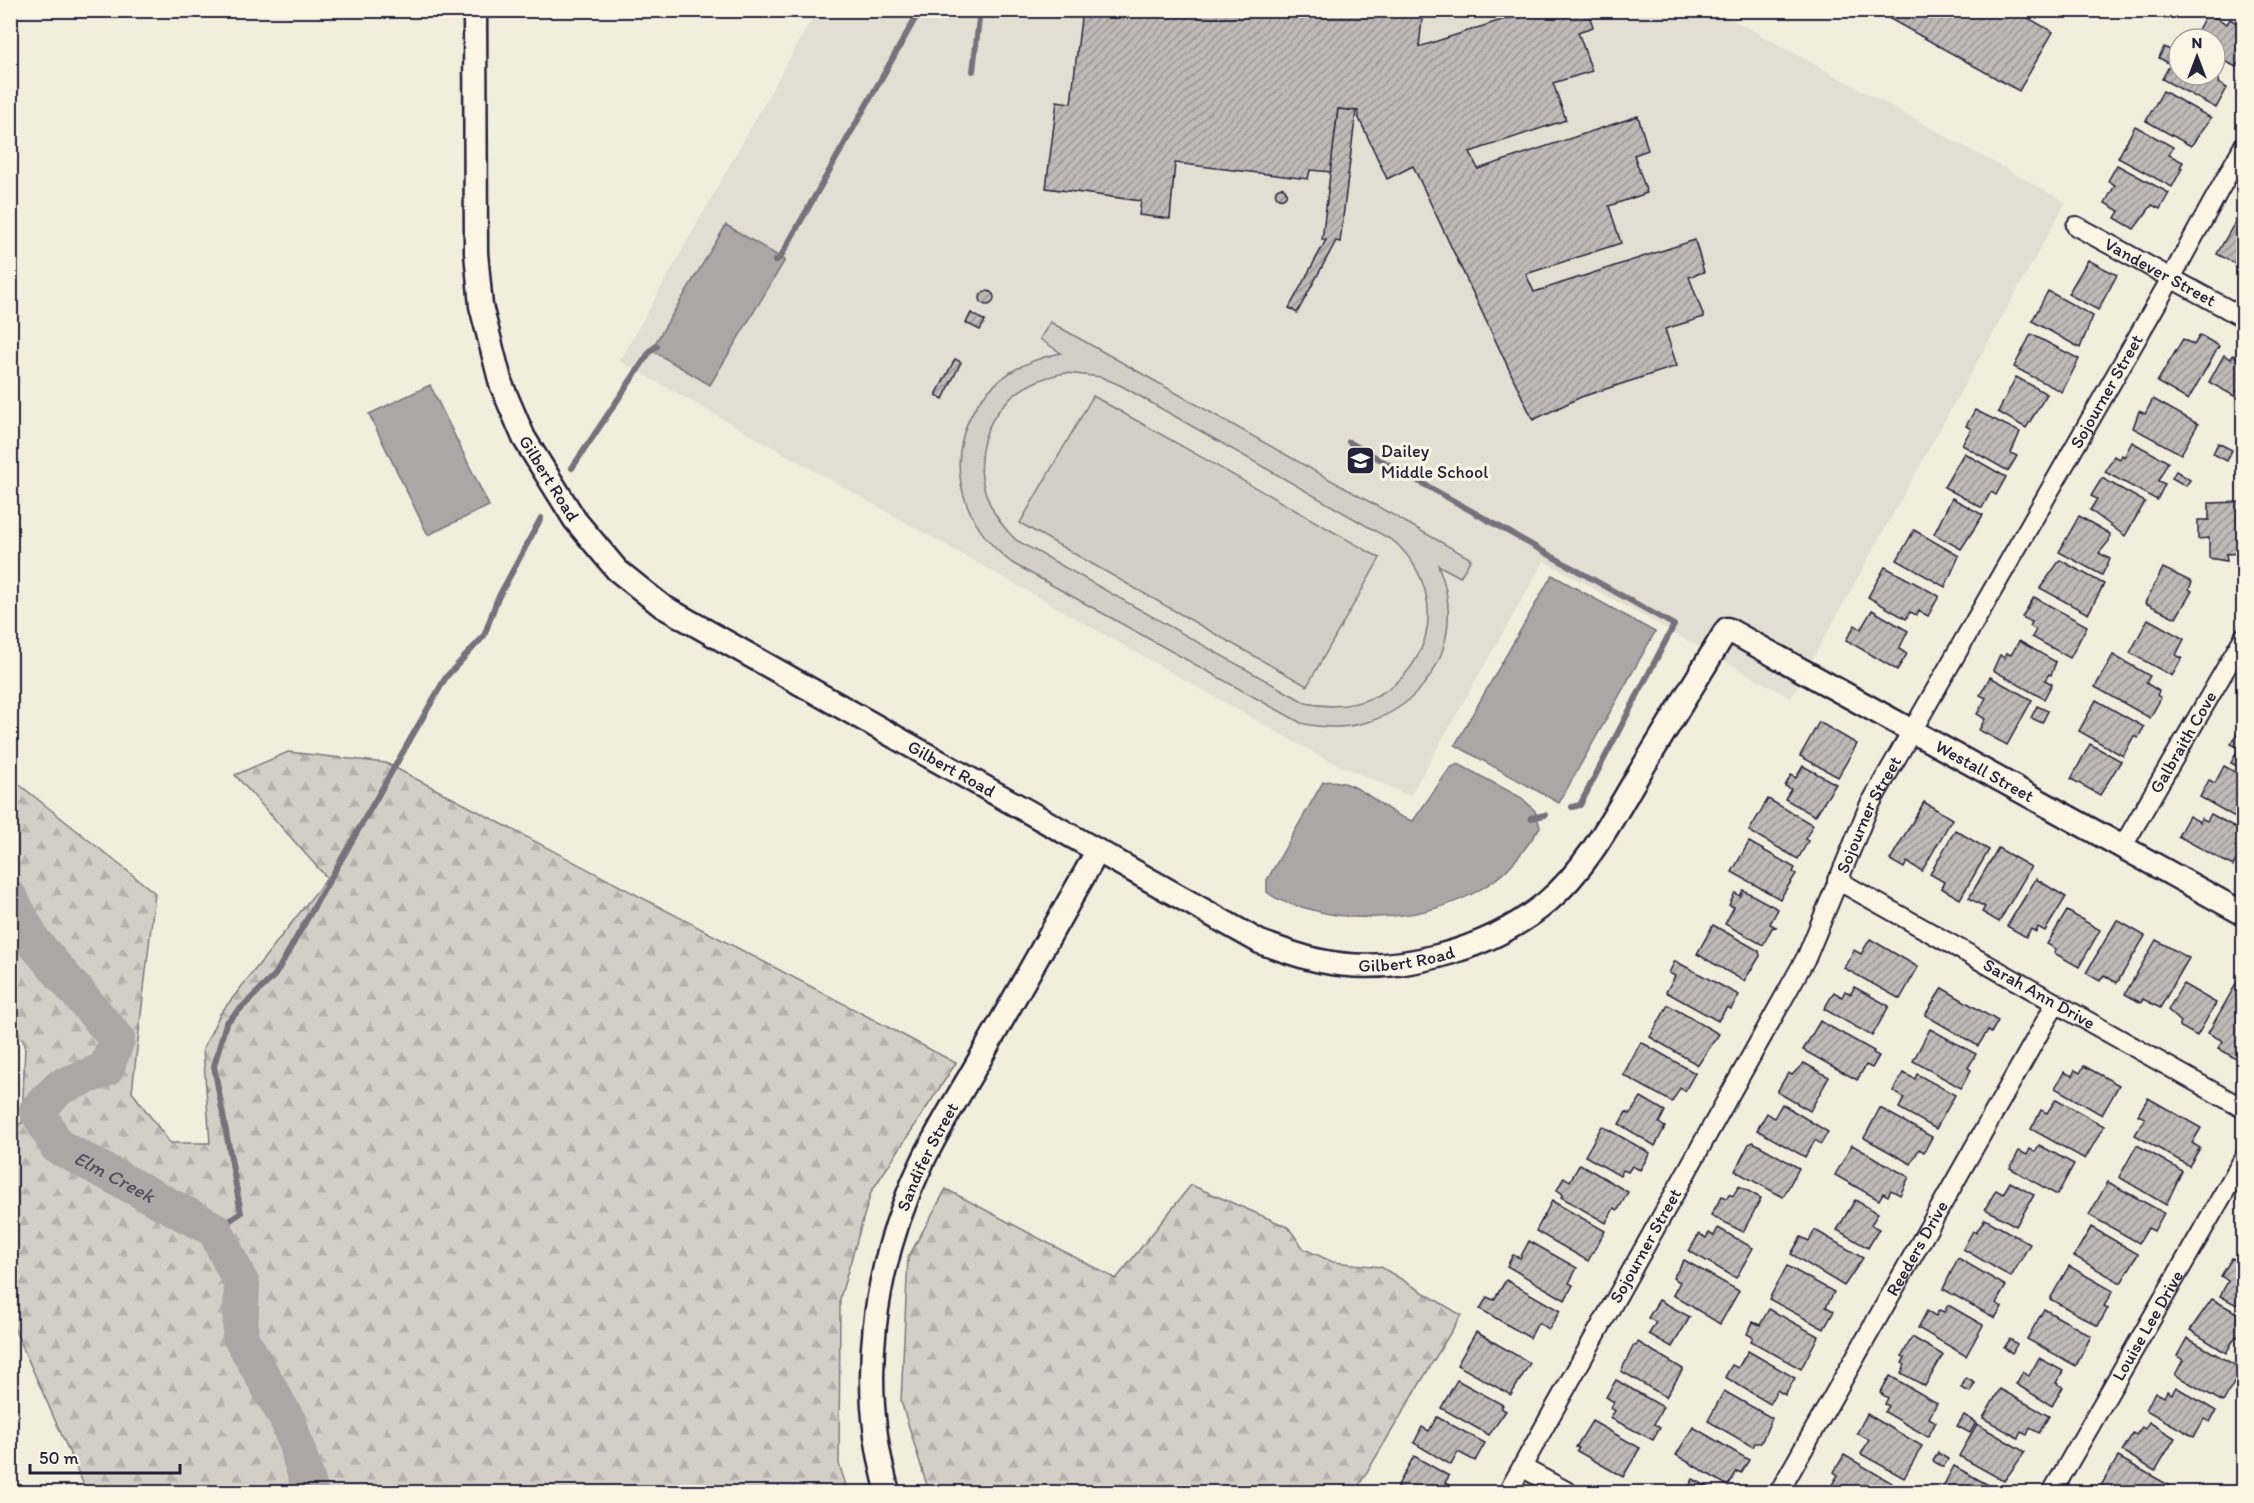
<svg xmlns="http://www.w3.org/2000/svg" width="2254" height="1503" viewBox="0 0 2254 1503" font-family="Itim,sans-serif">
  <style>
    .built { fill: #e3ded2 }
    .green { fill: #d4cfc6; stroke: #7b7880; stroke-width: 1.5; fill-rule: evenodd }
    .forest { fill: url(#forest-firs); stroke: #7b7880; stroke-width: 1.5 }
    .water { fill: #aca7a6; stroke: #75727b; stroke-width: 1.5 }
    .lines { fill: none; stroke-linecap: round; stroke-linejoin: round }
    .stream { stroke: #75727b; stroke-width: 6 }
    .river { stroke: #aca7a6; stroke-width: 36 }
    .building { fill: url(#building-hatch); stroke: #22223b; stroke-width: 1.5 }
    .minor-casing { stroke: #22223b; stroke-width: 22 }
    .tertiary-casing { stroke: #22223b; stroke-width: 27 }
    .minor { stroke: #fcf5e5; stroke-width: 18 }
    .tertiary { stroke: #fcf5e5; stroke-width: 22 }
    .labels { text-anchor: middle; stroke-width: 6; stroke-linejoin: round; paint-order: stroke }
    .street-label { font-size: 18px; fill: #22223b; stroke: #fcf5e5 }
    .poi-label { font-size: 18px; fill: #22223b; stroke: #fcf5e5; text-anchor: start }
    .water-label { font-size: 20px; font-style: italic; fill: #525160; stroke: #fcf5e5 }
  </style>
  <defs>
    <pattern id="forest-firs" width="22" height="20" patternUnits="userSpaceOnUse" patternTransform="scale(1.5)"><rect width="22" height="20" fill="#d4cfc6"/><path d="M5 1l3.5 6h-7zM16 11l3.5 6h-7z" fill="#b6b1ab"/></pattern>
    <pattern id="building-hatch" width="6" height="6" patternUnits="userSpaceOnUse" patternTransform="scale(1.5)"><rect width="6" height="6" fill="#bfbab6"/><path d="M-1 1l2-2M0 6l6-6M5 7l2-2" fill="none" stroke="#9b9795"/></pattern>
  </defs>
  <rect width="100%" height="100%" fill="#f3edde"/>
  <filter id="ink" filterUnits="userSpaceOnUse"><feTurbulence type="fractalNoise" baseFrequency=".0167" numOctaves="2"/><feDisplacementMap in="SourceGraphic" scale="12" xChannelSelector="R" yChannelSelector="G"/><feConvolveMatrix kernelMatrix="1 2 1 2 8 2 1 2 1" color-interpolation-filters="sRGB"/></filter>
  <g filter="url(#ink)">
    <polygon class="built" points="816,11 1717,11 2066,202 1791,698 1544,561 1410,796 1323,758 620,361"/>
    <g class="green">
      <path d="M1050 322 1471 559 1460 577 1438 565C1477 658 1399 747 1301 723L1012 563C924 495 950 374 1061 353L1040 339ZM1066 373 1101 377 1120 385 1395 542C1471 615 1406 725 1306 703L1016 540C953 480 978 387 1066 373Z"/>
      <polygon points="1093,396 1380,558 1307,686 1020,523"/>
    </g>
    <g class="forest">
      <polygon points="288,752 386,763 956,1063 871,1192 840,1298 839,1464 848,1492 87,1492 11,1321 11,1128 22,1123 25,1045 11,1018 11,778 155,893 132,1092 170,1143 210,1143 203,1049 220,1014 327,878 235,775"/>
      <polygon points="1191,1185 1288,1227 1304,1249 1333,1262 1381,1267 1461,1315 1355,1492 929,1492 901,1401 908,1258 946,1189 1116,1279"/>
    </g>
    <g class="water">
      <polygon points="726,225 785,260 710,385 651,350"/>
      <polygon points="430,385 489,506 428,535 369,414"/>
      <polygon points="1552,575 1655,632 1559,803 1455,745"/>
      <path d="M1458 764 1522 798 1535 811 1540 827C1528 845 1514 865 1496 879 1447 916 1370 926 1313 910 1296 905 1280 903 1267 892V880L1323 782C1358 775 1381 813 1413 821L1450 768Z"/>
    </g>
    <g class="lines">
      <g class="stream">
        <polyline points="973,71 980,10"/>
        <polyline points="775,261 780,258 920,10"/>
        <polyline points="1349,442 1674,625 1580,805 1572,807"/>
        <polyline points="572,468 651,350 657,346"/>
        <polyline points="1531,818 1545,815"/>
        <polyline points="215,1230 241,1213 214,1066 226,1023 275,975 446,677 484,636 497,600 541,518"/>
      </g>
      <path class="river" id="s1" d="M10 898 33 941 117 1039 106 1069 60 1087 37 1110 57 1146 215 1230 242 1285 240 1336 288 1421 311 1492"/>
    </g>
    <g class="building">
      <polygon points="1082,10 1423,10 1419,47 1532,10 1588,10 1593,27 1578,32 1592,71 1553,83 1566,120 1470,152 1478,169 1638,116 1648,150 1634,155 1647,193 1609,206 1621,243 1526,274 1534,292 1695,240 1704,272 1689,277 1704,317 1665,329 1677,366 1581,397 1533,420 1413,166 1387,179 1358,116 1358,111 1338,109 1331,172 1310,170 1308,179 1175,163 1170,219 1139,215 1141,201 1046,188 1057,101 1071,103"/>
      <polygon points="1874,10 2014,10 2053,32 2019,91"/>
      <polygon points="2207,13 2227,24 2230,19 2240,25 2237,29 2244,33 2244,54 2236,67 2215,56 2215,39 2193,39"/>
      <polygon points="2164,47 2174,52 2168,63 2159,58"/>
      <polygon points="2179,48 2179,75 2214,75 2219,80 2218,83 2227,88 2216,108 2162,79"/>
      <polygon points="2163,91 2211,118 2191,146 2146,121"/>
      <polygon points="1338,109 1356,111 1340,242 1336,241 1297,313 1289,308 1326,240 1322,240"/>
      <polygon points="2135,126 2173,147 2169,155 2183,162 2180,167 2182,168 2172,187 2118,158"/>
      <polygon points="2117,165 2169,193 2160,209 2152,205 2134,229 2115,218 2119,211 2105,203 2115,185 2108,181"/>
      <circle cx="1281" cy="193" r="5.5"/>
      <polygon points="2242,210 2244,210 2244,268 2217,254"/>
      <polygon points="2088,260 2117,275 2098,310 2068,294"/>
      <polygon points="2048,291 2093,316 2080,348 2032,321"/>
      <circle cx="987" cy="298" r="7"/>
      <polygon points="971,313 985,321 980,330 966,323"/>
      <polygon points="2031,334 2079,359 2062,392 2014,367"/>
      <polygon points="2200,335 2219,346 2188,400 2157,382 2183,339 2194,345"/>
      <polygon points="2224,355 2231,359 2233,355 2244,361 2243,401 2209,382"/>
      <polygon points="955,359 961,362 943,399 936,395"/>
      <polygon points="2016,377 2047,394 2026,428 1998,412"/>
      <polygon points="2153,399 2198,424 2181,454 2133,428 2139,411 2145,414"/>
      <polygon points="1975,410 2020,432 2011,453 2017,456 2008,471 1962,445 1971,429 1966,426"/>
      <polygon points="2132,442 2168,462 2158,481 2165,484 2157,500 2105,472 2114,456 2120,459 2122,455 2124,457"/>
      <polygon points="2218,443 2232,450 2227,461 2213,454"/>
      <polygon points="1964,453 2006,477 1996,495 1991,492 1982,508 1944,487"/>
      <polygon points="2176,471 2190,480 2186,486 2172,478"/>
      <polygon points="2102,478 2145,502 2125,536 2090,510 2097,499 2091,496"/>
      <polygon points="1952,498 1983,515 1961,549 1934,534"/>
      <polygon points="2242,502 2243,553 2226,554 2227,561 2209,558 2209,538 2198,539 2198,520 2209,520 2209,503"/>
      <polygon points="2079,516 2110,534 2109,541 2099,553 2110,559 2102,575 2059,552"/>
      <polygon points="1914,530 1959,556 1945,587 1897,560"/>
      <polygon points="2060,560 2104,584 2088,614 2040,588"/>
      <polygon points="1885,567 1939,596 1928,616 1919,611 1917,615 1910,612 1906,619 1868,597"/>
      <polygon points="2163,568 2192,582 2189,589 2192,591 2176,618 2145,603"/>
      <polygon points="2034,597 2087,626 2070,658 2032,637 2036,630 2030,626 2032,622 2022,617"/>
      <polygon points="1872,610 1908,631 1899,649 1907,654 1897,670 1846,640 1855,625 1861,629"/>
      <polygon points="2148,619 2184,639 2176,655 2182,658 2172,676 2130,653"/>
      <polygon points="2019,641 2056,662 2051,675 2049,674 2045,680 2052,684 2044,699 1993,670 2000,655 2004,658 2007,653 2011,655"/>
      <polygon points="2113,655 2150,676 2146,683 2159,691 2157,695 2161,698 2150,718 2095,687"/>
      <polygon points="1990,677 2032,700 2007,745 1979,730 1985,719 1977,714 1986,698 1980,695"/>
      <polygon points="2096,700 2144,727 2138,738 2134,736 2123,756 2079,731"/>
      <polygon points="2037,706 2048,711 2042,723 2031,718"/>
      <polygon points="1819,722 1857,744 1838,777 1800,756"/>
      <polygon points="2243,725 2244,725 2244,770 2231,763 2239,748 2231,744"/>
      <polygon points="2090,744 2121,761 2100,795 2071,779"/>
      <polygon points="1803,766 1836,784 1815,816 1785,799 1791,789 1785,786 1791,775 1796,778"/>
      <polygon points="2224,766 2244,777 2242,821 2200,797 2209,780 2215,783"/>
      <polygon points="1768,799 1813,825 1805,839 1808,841 1798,859 1749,831"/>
      <polygon points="1924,802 1952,819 1922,871 1907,862 1904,868 1890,860"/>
      <polygon points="2211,814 2244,832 2244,848 2233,866 2178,836 2189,816 2200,822 2201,818 2207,821"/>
      <polygon points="1955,830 1989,850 1960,899 1941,888 1944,882 1930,874"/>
      <polygon points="1749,842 1795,868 1793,872 1796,874 1780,899 1732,872"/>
      <polygon points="1998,848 2031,867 1999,922 1982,912 1985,907 1969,898"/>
      <polygon points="2036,879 2066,897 2045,931 2038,927 2036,932 2031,929 2026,937 2007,926"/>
      <polygon points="1743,890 1778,909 1770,924 1776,927 1772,928 1763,945 1725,924 1734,907 1729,905 1735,893 1740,896"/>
      <polygon points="2067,911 2100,930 2079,967 2054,953 2056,949 2047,944"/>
      <polygon points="2117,920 2145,936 2117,983 2104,975 2100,981 2086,973"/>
      <polygon points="1713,925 1759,951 1760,956 1744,981 1697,954"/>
      <polygon points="1870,939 1918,967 1900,999 1844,968 1854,950 1861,954"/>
      <polygon points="2156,940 2189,958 2160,1008 2143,999 2141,1003 2125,994"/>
      <polygon points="1675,961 1739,995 1731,1009 1727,1007 1718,1021 1666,992 1675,976 1669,973"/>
      <polygon points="2239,979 2244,981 2244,1046 2236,1059 2218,1048 2223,1041 2208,1033"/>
      <polygon points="2183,984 2216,1003 2197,1036 2179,1026 2181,1022 2168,1010"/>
      <polygon points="1854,987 1889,1006 1872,1036 1824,1009 1834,992 1842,997 1845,991 1851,994"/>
      <polygon points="1942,988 1998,1021 1991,1033 1988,1030 1978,1046 1925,1015"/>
      <polygon points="1668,1005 1719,1034 1698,1065 1650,1037"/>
      <polygon points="1820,1021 1874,1051 1873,1053 1879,1056 1872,1068 1866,1065 1857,1080 1803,1050"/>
      <polygon points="1930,1029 1976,1054 1968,1068 1971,1070 1961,1088 1913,1061"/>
      <polygon points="1641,1042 1695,1073 1685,1091 1680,1088 1672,1102 1623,1075"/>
      <polygon points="1804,1063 1829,1077 1810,1111 1777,1092 1788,1073 1792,1075"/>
      <polygon points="2084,1066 2119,1085 2102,1115 2055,1088 2064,1072 2072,1076 2075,1070 2080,1073"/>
      <polygon points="1903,1073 1915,1079 1917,1074 1955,1095 1936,1129 1899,1108 1904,1098 1893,1091"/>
      <polygon points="1641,1097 1665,1111 1659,1123 1665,1127 1655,1146 1619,1124 1626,1112 1630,1114"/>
      <polygon points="2148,1098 2201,1128 2192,1143 2200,1148 2189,1166 2135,1135 2145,1118 2138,1115"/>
      <polygon points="2056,1099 2104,1126 2085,1159 2031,1129 2041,1110 2047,1113"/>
      <polygon points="1782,1104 1828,1132 1821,1144 1815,1140 1805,1157 1757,1130 1767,1113 1774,1118"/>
      <polygon points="1880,1108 1932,1137 1924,1152 1919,1149 1911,1164 1864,1138"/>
      <polygon points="1602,1126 1650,1153 1640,1170 1632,1166 1628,1172 1623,1170 1620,1176 1585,1156"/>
      <polygon points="1753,1142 1799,1168 1783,1197 1735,1171 1749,1144"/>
      <polygon points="1852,1145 1909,1177 1900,1195 1891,1190 1888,1196 1883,1193 1879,1200 1835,1175"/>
      <polygon points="2039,1145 2074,1164 2057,1195 2010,1168 2019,1151 2027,1155 2030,1149 2035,1152"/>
      <polygon points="2137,1145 2182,1171 2166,1205 2119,1177"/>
      <polygon points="1580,1164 1628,1192 1618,1210 1614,1208 1606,1223 1561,1197 1563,1194 1557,1190 1564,1177 1570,1181"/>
      <polygon points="2010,1182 2034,1195 2016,1226 1985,1209 1996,1190 2003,1194"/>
      <polygon points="2108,1182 2164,1213 2154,1231 2148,1228 2139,1243 2089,1215"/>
      <polygon points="1739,1186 1761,1198 1743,1232 1711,1215 1722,1196 1727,1198 1729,1194 1733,1196"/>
      <polygon points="1855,1200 1878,1213 1871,1225 1879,1229 1868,1248 1837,1230"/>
      <polygon points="1552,1201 1605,1231 1588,1261 1536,1231"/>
      <polygon points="1985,1219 2030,1244 2011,1277 1963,1249 1973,1231 1976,1233"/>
      <polygon points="2091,1227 2138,1254 2121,1283 2074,1256"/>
      <polygon points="1718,1228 1753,1248 1736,1278 1689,1251 1699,1234 1706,1238 1709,1233 1714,1236"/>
      <polygon points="1815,1230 1863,1258 1844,1286 1791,1254 1801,1237 1809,1241"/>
      <polygon points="1529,1241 1577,1268 1569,1283 1573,1285 1565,1300 1507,1266 1513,1255 1520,1258"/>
      <polygon points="1958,1258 2006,1286 1996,1303 2002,1307 1995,1318 1943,1289"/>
      <polygon points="2232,1258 2244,1264 2244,1309 2220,1296 2228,1281 2221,1276"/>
      <polygon points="1684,1260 1739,1291 1720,1324 1673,1295 1680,1282 1673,1278"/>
      <polygon points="1787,1266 1834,1292 1826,1307 1834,1311 1824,1329 1769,1299"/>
      <polygon points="2069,1266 2113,1291 2104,1306 2108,1308 2098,1326 2050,1299"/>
      <polygon points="1506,1280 1560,1311 1549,1329 1538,1323 1530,1338 1480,1309 1487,1297 1494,1300"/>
      <polygon points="2212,1299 2244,1317 2244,1336 2242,1339 2236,1336 2226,1353 2190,1330"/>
      <polygon points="1659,1300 1690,1317 1672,1347 1649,1334 1656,1322 1648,1318"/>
      <polygon points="1948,1305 1983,1325 1966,1356 1918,1328 1927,1311 1936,1316 1939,1310 1944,1312"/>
      <polygon points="1769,1309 1818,1336 1801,1369 1751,1341 1753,1337 1747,1334 1753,1322 1760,1325"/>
      <polygon points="2044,1309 2091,1336 2076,1366 2027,1339"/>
      <polygon points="1476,1332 1530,1363 1511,1395 1457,1365"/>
      <polygon points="1912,1337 1943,1355 1925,1386 1901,1373 1905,1365 1902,1363 1905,1358 1902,1356"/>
      <polygon points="2187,1338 2242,1369 2223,1402 2175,1375 2183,1360 2177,1356"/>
      <polygon points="2010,1339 2017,1344 2012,1353 2004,1348"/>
      <polygon points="1638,1342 1683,1369 1666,1397 1621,1371 1634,1345 1636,1346"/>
      <polygon points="1748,1351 1795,1378 1785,1395 1777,1390 1770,1404 1725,1377 1732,1365 1738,1368"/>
      <polygon points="2039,1358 2063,1371 2056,1383 2063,1387 2052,1406 2016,1384 2023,1372 2029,1376"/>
      <polygon points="1890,1376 1937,1403 1929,1418 1936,1422 1928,1437 1885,1412 1889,1406 1885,1404 1888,1398 1880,1393"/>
      <polygon points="1966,1378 1975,1383 1970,1392 1961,1388"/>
      <polygon points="1457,1380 1503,1405 1501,1408 1506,1411 1489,1435 1441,1408"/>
      <polygon points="1616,1380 1663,1407 1654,1424 1660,1428 1653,1440 1610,1418 1615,1411 1611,1408 1614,1402 1606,1397"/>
      <polygon points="2176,1387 2216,1411 2210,1422 2204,1419 2194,1437 2146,1410 2155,1392 2164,1397 2167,1391 2172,1394"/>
      <polygon points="2000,1389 2049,1416 2039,1433 2030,1428 2027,1435 2021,1432 2018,1438 1983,1418"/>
      <polygon points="1724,1391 1772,1418 1761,1443 1755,1443 1753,1447 1708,1421"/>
      <polygon points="1867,1414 1922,1446 1904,1478 1861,1454 1869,1440 1857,1433"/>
      <polygon points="1964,1415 1976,1422 1970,1433 1957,1426"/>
      <polygon points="1437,1417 1485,1443 1475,1461 1458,1452 1451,1465 1414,1443 1422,1427 1429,1431"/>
      <polygon points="1592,1421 1640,1448 1623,1477 1577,1451 1579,1448 1576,1447"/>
      <polygon points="2149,1422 2175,1438 2155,1471 2122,1451 2133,1433 2136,1435 2142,1427 2145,1429"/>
      <polygon points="1977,1424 2025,1452 2004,1481 1959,1456"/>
      <polygon points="1693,1427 1749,1460 1741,1473 1737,1471 1728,1486 1676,1455"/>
      <polygon points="1938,1453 1948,1459 1943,1467 1933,1461"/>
      <polygon points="1844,1455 1892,1483 1887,1492 1838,1492 1830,1488 1838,1475 1834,1472"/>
      <polygon points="1414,1456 1449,1476 1445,1483 1450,1486 1447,1491 1449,1492 1407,1492 1397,1487"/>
      <polygon points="2118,1457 2174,1488 2171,1492 2105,1492 2099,1489"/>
      <polygon points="1954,1466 2001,1492 1940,1492"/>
      <polygon points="1693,1479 1718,1492 1679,1492 1681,1487 1687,1490"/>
    </g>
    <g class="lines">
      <defs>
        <g id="minor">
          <path id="s2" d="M2076 226 2244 318"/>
          <path id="s3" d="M2123 846 2244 637"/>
          <path id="s4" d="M1837 880 2244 1109"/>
          <polyline points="1523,1468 1568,1492"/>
          <path id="s5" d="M1508 1492 1807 956 1869 806 2165 289 2244 145"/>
          <path id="s6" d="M1779 1492 2056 1003"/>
          <path id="s7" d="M2052 1492 2244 1158"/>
        </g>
        <g id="tertiary">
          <path id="s8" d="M475 10 476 253 481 306 501 384 524 438 575 520 617 570 662 606 1260 942C1280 949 1300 957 1321 961 1394 977 1490 950 1547 902 1587 868 1611 821 1637 777 1667 728 1697 679 1727 629L2244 914"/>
          <path id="s9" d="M888 1492C857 1384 873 1266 921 1165 939 1126 964 1088 985 1050 1022 984 1060 918 1097 852"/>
        </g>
      </defs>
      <use href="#minor" class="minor-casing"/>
      <use href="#tertiary" class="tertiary-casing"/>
      <use href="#minor" class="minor"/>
      <use href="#tertiary" class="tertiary"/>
    </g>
  </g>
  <defs>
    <symbol id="school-square" viewBox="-11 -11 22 22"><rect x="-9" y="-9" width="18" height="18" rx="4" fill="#22223b" stroke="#fcf5e5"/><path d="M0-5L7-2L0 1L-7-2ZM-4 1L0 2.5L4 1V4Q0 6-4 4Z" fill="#fff"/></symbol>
  </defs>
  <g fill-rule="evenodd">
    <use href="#school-square" x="1344" y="444" width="33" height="33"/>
  </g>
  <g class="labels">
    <g class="street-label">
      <text dy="6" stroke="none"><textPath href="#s2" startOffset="96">Vandever Street</textPath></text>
      <text dy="6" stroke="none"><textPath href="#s5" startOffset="1254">Sojourner Street</textPath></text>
      <text dy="6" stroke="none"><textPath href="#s8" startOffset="483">Gilbert Road</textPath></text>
      <text dy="6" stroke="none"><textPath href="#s3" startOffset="120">Galbraith Cove</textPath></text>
      <text dy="6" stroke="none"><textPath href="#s8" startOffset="987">Gilbert Road</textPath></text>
      <text dy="6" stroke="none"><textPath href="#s8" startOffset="2268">Westall Street</textPath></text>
      <text dy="6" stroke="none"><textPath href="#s5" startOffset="768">Sojourner Street</textPath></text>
      <text dy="6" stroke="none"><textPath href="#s8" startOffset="1491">Gilbert Road</textPath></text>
      <text dy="6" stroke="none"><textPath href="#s4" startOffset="232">Sarah Ann Drive</textPath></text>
      <text dy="6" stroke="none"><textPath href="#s9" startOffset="346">Sandifer Street</textPath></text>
      <text dy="6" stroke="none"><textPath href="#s5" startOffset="282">Sojourner Street</textPath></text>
      <text dy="6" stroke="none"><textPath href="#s6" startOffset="280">Reeders Drive</textPath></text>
      <text dy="6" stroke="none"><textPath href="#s7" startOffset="192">Louise Lee Drive</textPath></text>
    </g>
    <g class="poi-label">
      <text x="1381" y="457">Dailey<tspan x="1381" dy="21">Middle School</tspan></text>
    </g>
    <g class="water-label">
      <text dy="7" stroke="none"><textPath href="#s1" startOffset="398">Elm Creek</textPath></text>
    </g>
  </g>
  <rect width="2254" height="1503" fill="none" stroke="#fcf5e5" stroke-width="36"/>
  <rect x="18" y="18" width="2218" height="1467" fill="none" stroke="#22223b" stroke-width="2" filter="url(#ink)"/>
  <g transform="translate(2197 57)"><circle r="28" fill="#fcf5e5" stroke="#a5a1a1" stroke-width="1.5"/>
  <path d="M0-4.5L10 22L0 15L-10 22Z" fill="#22223b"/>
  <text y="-9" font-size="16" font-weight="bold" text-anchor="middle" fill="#22223b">N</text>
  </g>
  <path d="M30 1464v9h150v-9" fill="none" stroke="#22223b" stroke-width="3"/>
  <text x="39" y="1464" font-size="18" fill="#22223b" stroke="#fcf5e5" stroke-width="4.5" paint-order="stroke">50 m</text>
</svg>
